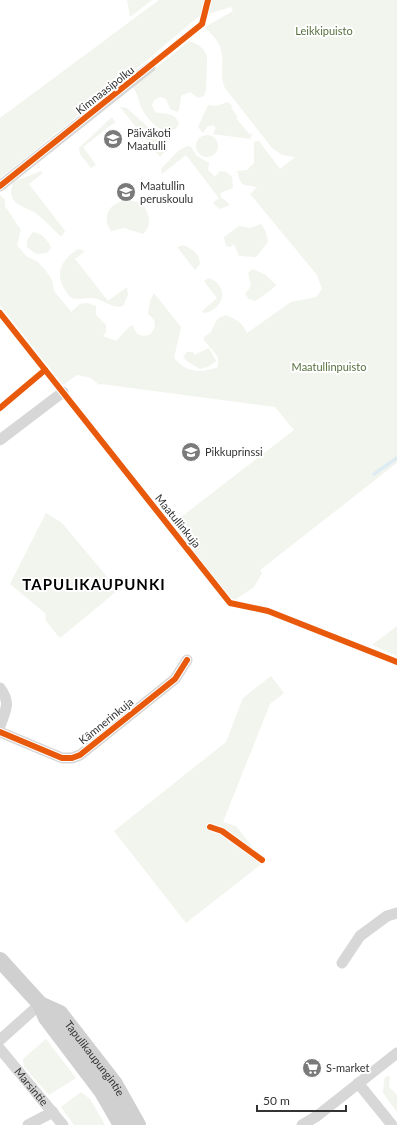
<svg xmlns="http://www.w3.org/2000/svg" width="397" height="1125" viewBox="0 0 397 1125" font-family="Lato,sans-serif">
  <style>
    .green { fill: #f1f5ed }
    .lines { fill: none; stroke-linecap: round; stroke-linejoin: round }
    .stream { stroke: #ddebf3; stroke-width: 3.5 }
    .minor { stroke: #d7d7d7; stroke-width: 11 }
    .secondary { stroke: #d0d0d0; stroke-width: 16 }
    .cycleway-casing { stroke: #fff; stroke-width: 8 }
    .cycleway { stroke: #e8590c; stroke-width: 6 }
    .labels { text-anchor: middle; stroke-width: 4; stroke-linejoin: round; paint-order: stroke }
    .park-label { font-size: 11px; fill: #56703f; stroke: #fff }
    .street-label { font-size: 11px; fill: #333; stroke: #fff }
    .poi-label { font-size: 11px; fill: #333; stroke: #fff; text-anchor: start }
    .district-label { font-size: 15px; font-weight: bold; letter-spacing: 1px; fill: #000; stroke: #fff }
  </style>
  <rect width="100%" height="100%" fill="#fff"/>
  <g class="green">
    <polygon points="127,0 152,0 130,17"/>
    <path d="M159 0H397V463L260 570 262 573 254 587 235 600 229 597 172 524 294 430 275 407 101 384 99 385 91 378 77 375 63 385 0 305V195L5 200V206L21 230 17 245 26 256 38 262 46 271 52 280 54 291 73 314 72 311 80 304 87 303 96 306V315L106 325V332L103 336 116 341 128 328 133 325C135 334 140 337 149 335 157 329 157 320 148 314L150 301 154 293 181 327 174 358C187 374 201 373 218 367V357L204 340V337L211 332 216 321 219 318 226 315 238 321 243 326 247 333 291 302 316 297 322 289 317 275 250 194 257 187C241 184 242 188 237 171L247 170 254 163V142L259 141 280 169 295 157 282 155 272 148 225 88C219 76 225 63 221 50 219 41 211 34 205 27L233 11 231 7 198 17 140 66 0 178V118Z"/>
    <path d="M189 41C198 44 203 47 207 56L206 91 204 96 198 98 190 92 181 96 179 110 177 112 170 109 166 99 160 97 154 100 152 105 155 112C164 115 174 111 179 123 170 144 149 122 142 109 138 101 139 94 132 87Z"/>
    <polygon points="228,102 233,107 231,108 238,117 236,118 250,135 253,133 250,139 213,134 216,128 213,125 207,127 203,133 198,127 208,105 216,106"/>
    <polygon points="120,107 127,108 165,143 166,150 160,157"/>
    <polygon points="112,117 115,122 83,147 96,165 91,168 80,154 79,148"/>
    <circle cx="207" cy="146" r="11"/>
    <polygon points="187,146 191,147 197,156 209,163 208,170 215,177 220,171 226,172 232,177 233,188 220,193 221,197 230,205 220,209 213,203 219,198 186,155 162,174 161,169 178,151"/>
    <path d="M41 171 43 173 29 184 65 231 62 236 59 235C52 228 46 221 38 215 26 205 5 207 13 182Z"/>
    <path d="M129 200 141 203C149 211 153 225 143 234L124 228 111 231C100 214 112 201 129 200Z"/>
    <polygon points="261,224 265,230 268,242 256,257 239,256 234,244 230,247 226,246 224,237 239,226 250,228"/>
    <path d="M33 232C42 233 48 240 51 248L47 253 36 254 27 247V240Z"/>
    <path d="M183 245C193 249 199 253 200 264L195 270 177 247Z"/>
    <path d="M78 249 85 251 75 259 108 301 127 287 128 295 123 306C112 309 106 301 97 299 89 296 78 301 72 298 68 296 66 291 64 288 54 271 64 258 78 249Z"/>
    <polygon points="253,269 266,275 276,285 270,291 255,301 249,299 245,294 251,286 248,273"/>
    <path d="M209 278C230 286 224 310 204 313L202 311 217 298 204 281Z"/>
    <polygon points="209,348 216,361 208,367 200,369 188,362 183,357 187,352 193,352 194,355"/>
    <polygon points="46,513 62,523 118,590 60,638 46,621 45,613 10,584"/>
    <polygon points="397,626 397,656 372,645"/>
    <polygon points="271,676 284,693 270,704 223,822 236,826 264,862 186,923 114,831 226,742 243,698"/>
    <polygon points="46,1039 76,1078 49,1095 24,1067 23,1059"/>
    <polygon points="387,1076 390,1077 389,1087 397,1095 397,1112 383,1093 384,1079"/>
    <polygon points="81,1092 90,1099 105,1125 74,1125 61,1107"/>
  </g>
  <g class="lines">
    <polyline class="stream" points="374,474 397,458"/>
    <g class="minor">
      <polyline points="0,186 150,67"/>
      <polyline points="0,440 63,392"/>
      <path d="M0 688C11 703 6 709 0 726"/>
      <polyline points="0,732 62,758 72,758 80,755 175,679 187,660"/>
      <polyline points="342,963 360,936 387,916 397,913"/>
      <polyline points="0,1040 40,1004"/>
      <path id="s1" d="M0 1049 63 1125"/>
      <polyline points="358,1083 392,1125"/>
      <polyline points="28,1125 53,1112"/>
      <polyline points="302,1125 317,1116 397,1053"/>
    </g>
    <g class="secondary">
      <polyline points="0,960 40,1004 46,1018 102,1092 121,1125"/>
      <path id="s2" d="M40 1004 60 1013 115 1084 138 1125"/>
    </g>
    <defs>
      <g id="cycleway">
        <polyline points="0,186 202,24 208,0"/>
        <polyline points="0,313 230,603 268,611 397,662"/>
        <polyline points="0,408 45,370"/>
        <polyline points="0,732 62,758 72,758 80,755 175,679 187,660"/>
        <polyline points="210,827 222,831 262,860"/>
      </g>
    </defs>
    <use href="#cycleway" class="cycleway-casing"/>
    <use href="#cycleway" class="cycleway"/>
  </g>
  <defs>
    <symbol id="school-disc" viewBox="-11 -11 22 22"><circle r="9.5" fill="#7a7a7a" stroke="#fff"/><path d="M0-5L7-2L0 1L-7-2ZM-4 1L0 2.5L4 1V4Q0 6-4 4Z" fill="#fff"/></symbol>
    <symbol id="supermarket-disc" viewBox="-11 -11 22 22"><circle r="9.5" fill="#7a7a7a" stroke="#fff"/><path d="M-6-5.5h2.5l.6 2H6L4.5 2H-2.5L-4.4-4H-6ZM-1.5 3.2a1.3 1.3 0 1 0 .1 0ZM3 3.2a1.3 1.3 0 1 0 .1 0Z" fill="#fff"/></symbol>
  </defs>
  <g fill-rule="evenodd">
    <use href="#school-disc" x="102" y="128" width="22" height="22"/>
    <use href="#school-disc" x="115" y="181" width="22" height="22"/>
    <use href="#school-disc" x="180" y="441" width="22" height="22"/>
    <use href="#supermarket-disc" x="301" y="1057" width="22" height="22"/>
  </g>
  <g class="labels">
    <g class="park-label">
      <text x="324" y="35">Leikkipuisto</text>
      <text x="329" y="371">Maatullinpuisto</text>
    </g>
    <g class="street-label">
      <text transform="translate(105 90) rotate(-38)" y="4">Kimnaasipolku</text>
      <text transform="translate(178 521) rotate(51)" y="4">Maatullinkuja</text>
      <text transform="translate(106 721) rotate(-39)" y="4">Kämnerinkuja</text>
      <text dy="4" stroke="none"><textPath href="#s2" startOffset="79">Tapulikaupungintie</textPath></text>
      <text dy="4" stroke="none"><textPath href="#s1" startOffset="49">Marsintie</textPath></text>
    </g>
    <g class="poi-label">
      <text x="127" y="137">Päiväkoti<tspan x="127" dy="13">Maatulli</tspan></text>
      <text x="140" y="190">Maatullin<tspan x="140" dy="13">peruskoulu</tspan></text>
      <text x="205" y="456">Pikkuprinssi</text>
      <text x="326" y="1072">S-market</text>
    </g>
    <g class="district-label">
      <text x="94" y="590">TAPULIKAUPUNKI</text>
    </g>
  </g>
  <path d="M257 1105v6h89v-6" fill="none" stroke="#333333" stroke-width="2"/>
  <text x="263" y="1105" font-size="12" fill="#333333" stroke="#ffffff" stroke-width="3" paint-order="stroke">50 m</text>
</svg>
